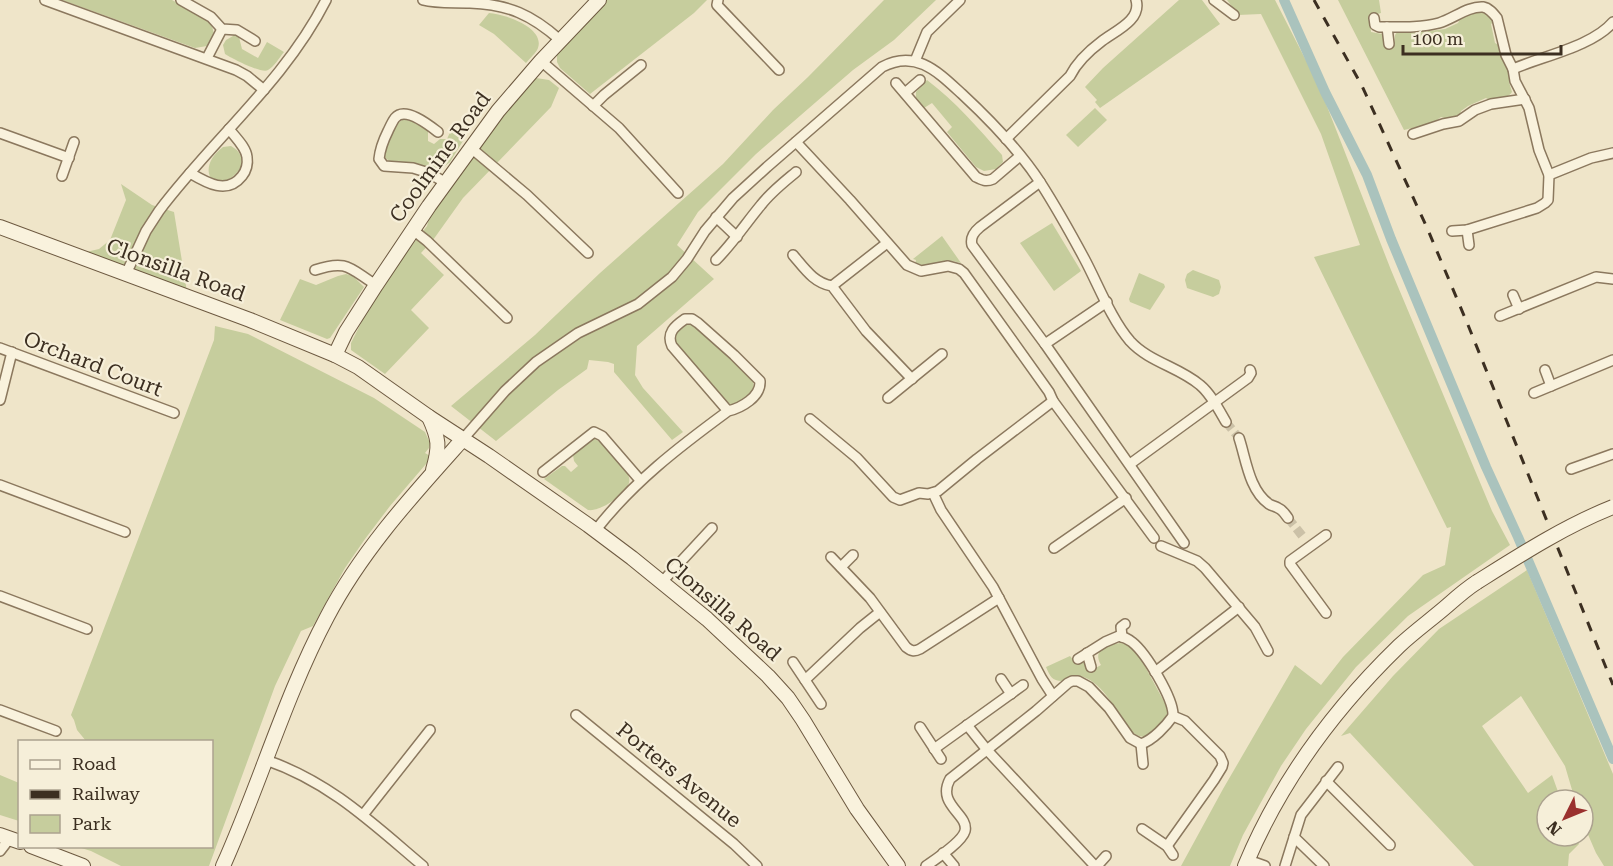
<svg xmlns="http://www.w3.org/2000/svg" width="1613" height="866" viewBox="0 0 1613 866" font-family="'Roboto Serif',serif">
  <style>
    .green { fill: #c6cd9d }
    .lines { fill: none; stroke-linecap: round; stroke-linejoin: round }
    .canal { stroke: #aac3bd; stroke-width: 10 }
    .street-tunnel { stroke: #cbc1a7; stroke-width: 9; stroke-dasharray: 9 4.5; stroke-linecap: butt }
    .street-casing { stroke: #8b785e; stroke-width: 12 }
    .secondary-casing { stroke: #6d5940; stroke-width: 16 }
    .street { stroke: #f9f2dd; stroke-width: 9 }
    .secondary { stroke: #f9f2dd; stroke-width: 14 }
    .rail { stroke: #3c2f21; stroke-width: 3; stroke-dasharray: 10 10; stroke-linecap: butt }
    .secondary-bridge-casing { stroke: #6d5940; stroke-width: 16; stroke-linecap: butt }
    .secondary-bridge { stroke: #f9f2dd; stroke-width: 14 }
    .labels { text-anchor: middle; stroke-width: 4.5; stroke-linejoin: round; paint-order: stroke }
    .street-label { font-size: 21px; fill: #3c2f21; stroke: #f6efd9 }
  </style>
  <rect width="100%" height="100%" fill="#efe5c9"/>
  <g class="green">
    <polygon points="62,0 172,0 205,18 212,26 214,34 207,46 195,48"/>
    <polygon points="606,0 707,0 694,13 590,94 560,68 557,62 557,53"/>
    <polygon points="884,0 936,0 894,40 853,70 756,154 698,212 677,245 714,279 637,346 635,375 643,388 683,432 672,440 614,372 614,364 608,362 589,360 587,369 558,390 496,441 451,406 535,335 600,273 723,164 773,110 808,77"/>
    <polygon points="1179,0 1202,0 1220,24 1100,108 1095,102 1097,100 1085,87 1103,68"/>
    <polygon points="1227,0 1275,0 1319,86 1391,270 1492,511 1510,545 1408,616 1356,667 1306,729 1281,766 1243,835 1230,866 1181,866 1223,789 1295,665 1321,685 1343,657 1423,575 1445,565 1451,527 1447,528 1314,257 1360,245 1321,134 1261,14 1238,15"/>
    <path d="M1338 0H1379L1381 13 1370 16 1371 32 1382 34 1386 46 1394 45 1395 35 1398 31 1410 30 1413 33 1445 29 1458 23 1460 19C1473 13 1483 8 1494 20V22L1491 24 1495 43 1499 45 1503 60 1509 70V82L1512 92C1508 99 1498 98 1489 100L1486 98 1468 106 1461 111 1460 115C1454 120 1448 119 1441 117L1433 123 1404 130Z"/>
    <path d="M489 13C504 14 545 27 538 48 536 53 530 58 526 63L494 34 479 25Z"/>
    <path d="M234 34 239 37 242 49 258 58 267 42 284 52C279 58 274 67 268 70 262 74 231 58 225 54L223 45 226 40 233 36Z"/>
    <polygon points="536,78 549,80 559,88 551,107 463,198 433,240 421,253 444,275 411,310 429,328 385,374 351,350 351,343 373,299 395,267 427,226 431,211 507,109 533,79"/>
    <path d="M927 80C955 101 978 128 1002 155L1003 162 996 169 984 171 976 167 947 132 952 127 932 103 924 108 916 99V92Z"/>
    <polygon points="1095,108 1107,120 1078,147 1066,135"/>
    <path d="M404 119C412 121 421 126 428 131V141L434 144 440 139H447L452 128 466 136 450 162 440 170H434L414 163H392L384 157C387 145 392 125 404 119Z"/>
    <path d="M231 146C240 151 242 156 242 166 217 202 192 170 223 147Z"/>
    <polygon points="121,184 152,205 174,212 187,292 86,252 99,249 110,240 126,200"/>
    <polygon points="1052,223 1081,271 1054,291 1020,243"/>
    <path d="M942 236 961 263C941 256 931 269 915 264L916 260 913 259Z"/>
    <polygon points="1193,270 1219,280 1221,287 1219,294 1213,297 1187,288 1185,280 1187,274"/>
    <polygon points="1139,273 1164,284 1165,287 1150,310 1130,302 1129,299"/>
    <polygon points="346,274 353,276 364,287 330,338 327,339 280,320 300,279 316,285 338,276"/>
    <polygon points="689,324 695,326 753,380 754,389 746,398 739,403 732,405 727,402 675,342 675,334 686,325"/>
    <polygon points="215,326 248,334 374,398 425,432 430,443 429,448 425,453 432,457 390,506 365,539 345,568 313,626 301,631 275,686 209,866 121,866 91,851 78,847 212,846 212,742 86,741 77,730 74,720 71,715 214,340"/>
    <path d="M592 439H595L600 442 627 473C629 477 630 479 629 483 625 495 600 512 588 510L544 479 562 466H565L571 472 578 466 574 461 573 455Z"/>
    <polygon points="1527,570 1613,774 1613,866 1604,866 1596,853 1583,823 1583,800 1575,800 1565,766 1521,696 1482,726 1528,793 1552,775 1561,800 1547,800 1547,836 1576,836 1579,844 1569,854 1568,866 1474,866 1350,733 1341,736 1393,676 1439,629"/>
    <path d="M1120 643 1128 644 1141 659 1168 709C1167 721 1154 731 1144 737 1140 736 1138 736 1135 734 1129 731 1126 724 1123 719 1110 700 1088 662 1062 681 1052 681 1050 676 1046 667L1070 656 1075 662 1081 661 1086 664 1092 670 1101 665C1092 649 1107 645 1120 643Z"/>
    <polygon points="0,775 19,783 19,821 0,815"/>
  </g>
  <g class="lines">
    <polyline class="canal" points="1284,0 1325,92 1367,175 1391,239 1486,467 1518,537 1613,759"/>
    <g class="street-tunnel">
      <polyline points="1226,422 1239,438"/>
      <polyline points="1288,518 1304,538"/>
    </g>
    <defs>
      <g id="street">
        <polyline points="45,0 236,70 247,76 264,90"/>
        <polyline points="181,0 211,17 222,29 237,30 255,41"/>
        <path d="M423 0C438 4 455 2 470 3 508 4 532 15 560 40"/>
        <polyline points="718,0 717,5 779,70"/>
        <polyline points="1214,0 1234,15"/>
        <path d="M1374 18 1375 25 1379 27C1399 27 1420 28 1439 23 1453 19 1468 6 1483 7 1489 8 1493 13 1497 18L1506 55 1513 69 1515 81 1529 108 1539 150 1549 175 1548 200 1545 203 1537 208 1467 230 1452 231"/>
        <polyline points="1387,27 1389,44"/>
        <polyline points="207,58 222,29"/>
        <polyline points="541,61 619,128 678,193"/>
        <polyline points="915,61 927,32 960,0"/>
        <path d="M1513 69C1543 56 1593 46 1613 22"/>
        <path d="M896 83 976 177C982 180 986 182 993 179L1020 156"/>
        <polyline points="905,93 920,80"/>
        <polyline points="593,106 604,95 641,65"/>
        <path d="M438 132C429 125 405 106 395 118 392 122 390 127 388 131 383 141 380 149 379 159L384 166 413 168 429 173 446 183"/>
        <polyline points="0,133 69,158"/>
        <polyline points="1413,134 1443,124 1459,121 1475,110 1491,104 1525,99"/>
        <path d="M1006 139 1070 76C1077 62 1090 50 1102 41 1115 31 1142 20 1136 0"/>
        <polyline points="796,142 850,200 907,265 921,271 948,266 959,269 964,273 1049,392 1053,401 1154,538"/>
        <polyline points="471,148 527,195 588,253"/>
        <path d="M190 173C207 183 227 195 242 176 246 171 248 164 247 157 246 147 235 137 229 129"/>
        <polyline points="1549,175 1591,158 1613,153"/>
        <polyline points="62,176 74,142"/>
        <path d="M1040 182 980 227C974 232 970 237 972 245L1045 344 1184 543"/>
        <polyline points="716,217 737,237"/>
        <polyline points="413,230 427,241 507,318"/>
        <polyline points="1467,230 1469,245"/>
        <path d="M793 255C805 269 814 283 832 286L866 331 912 379"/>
        <path d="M716 260C733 243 746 223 761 205 771 192 784 182 796 172"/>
        <path d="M315 270C348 259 350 269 376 285"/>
        <path d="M126 274 146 231 159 211C213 139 285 81 326 0"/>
        <polyline points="832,286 887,243"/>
        <polyline points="1513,295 1519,309"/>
        <polyline points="1500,316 1596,277 1613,279"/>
        <polyline points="1045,344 1107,302"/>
        <polyline points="0,348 174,413"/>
        <polyline points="1545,370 1551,386"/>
        <polyline points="1534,393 1613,360"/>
        <polyline points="888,398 942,354"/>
        <polyline points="0,400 12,352"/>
        <polyline points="810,419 857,458 893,497 900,500 919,493 928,494 938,491 977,459 1053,401"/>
        <path d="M1239 438C1246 459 1249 490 1269 504 1272 506 1275 506 1278 508 1283 510 1285 514 1288 518"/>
        <path d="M463 439 505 391 536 362 578 333 638 304 672 277 687 259 705 231 733 198 767 167 882 67C916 49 938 72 962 94 990 120 1019 150 1040 182 1056 207 1070 232 1084 258 1098 284 1111 319 1130 341 1149 362 1179 367 1200 385 1211 394 1219 410 1226 422"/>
        <polyline points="1130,464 1248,378 1251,373 1250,370"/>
        <polyline points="1571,469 1613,454"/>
        <polyline points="543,472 594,432 602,436 640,480"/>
        <polyline points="0,485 125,532"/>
        <polyline points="933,493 941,510 993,587 1042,679 1053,696"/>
        <path d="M595 531C633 482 679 447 728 411L672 346C666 333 675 326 685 319H692L698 323 734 355 760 381C761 397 741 408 728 411"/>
        <polyline points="1326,535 1290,561 1290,564 1326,613"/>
        <polyline points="1161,546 1197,561 1205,568 1255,627 1268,651"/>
        <polyline points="1054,548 1126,498"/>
        <path d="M831 557 870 598 906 647C911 651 914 652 920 649L999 598"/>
        <polyline points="841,567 853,555"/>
        <polyline points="661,583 712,528"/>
        <polyline points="0,596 87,629"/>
        <polyline points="1122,637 1121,627 1125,624"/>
        <polyline points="1087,653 1091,667"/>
        <polyline points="793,662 821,704"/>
        <polyline points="1155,672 1239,607"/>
        <polyline points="1001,679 1011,694"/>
        <polyline points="805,680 860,628 880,612"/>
        <polyline points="0,710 56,731"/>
        <polyline points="576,715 734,844 757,866"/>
        <polyline points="967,725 987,750 1095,866"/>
        <polyline points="920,727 941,759"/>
        <polyline points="1141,744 1143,764"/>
        <polyline points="934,749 1023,685"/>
        <path d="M266 760C330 782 372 823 423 866"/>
        <polyline points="1326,781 1390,845"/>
        <polyline points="363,815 430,730"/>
        <polyline points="1142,829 1167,846 1173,855"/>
        <polyline points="1294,837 1324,866"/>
        <polyline points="1167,846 1214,780 1222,767 1223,763 1220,756 1185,721 1173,716"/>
        <polyline points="0,851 10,838"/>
        <polyline points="943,853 954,866"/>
        <polyline points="1248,860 1265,866"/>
        <path d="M926 866C936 859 962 842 965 831 969 814 936 805 950 779L1036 711 1068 683 1072 681H1078L1089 687 1109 708 1130 738 1141 744C1153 740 1166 726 1173 716 1174 699 1146 653 1132 642 1128 639 1124 637 1119 636L1105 642 1078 659"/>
        <polyline points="1097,866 1106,856"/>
        <polyline points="1285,866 1301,815 1338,767"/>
      </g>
      <g id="secondary">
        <polyline points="0,227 250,320 335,355 358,367 429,417 489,456 588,525 632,558 707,619 768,676 788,698 803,720 857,809 898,866"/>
        <polyline points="335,355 346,332 376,285 429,206 498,111 541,61 599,0"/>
        <path d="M429 417C439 439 440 446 433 470"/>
        <polyline points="0,835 20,842"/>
        <polyline points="31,846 83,866"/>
        <path d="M223 866C260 784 285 696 327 617 362 550 413 495 463 439"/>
        <path d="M1245 866C1280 782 1334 709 1399 646 1415 631 1432 619 1448 605 1457 597 1466 589 1477 582"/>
      </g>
    </defs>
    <use href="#street" class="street-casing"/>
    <use href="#secondary" class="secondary-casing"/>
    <use href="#street" class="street"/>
    <use href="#secondary" class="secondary"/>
    <polyline class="rail" points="1314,0 1362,86 1428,230 1468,325 1613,685"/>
    <defs>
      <path id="secondary-bridge" d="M1477 582C1520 555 1565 526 1613 507"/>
    </defs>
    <use href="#secondary-bridge" class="secondary-bridge-casing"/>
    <use href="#secondary-bridge" class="secondary-bridge"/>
  </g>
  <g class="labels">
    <g class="street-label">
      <text transform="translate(440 157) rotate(-54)" y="7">Coolmine Road</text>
      <text transform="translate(176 270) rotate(20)" y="7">Clonsilla Road</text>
      <text transform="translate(93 364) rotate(21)" y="7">Orchard Court</text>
      <text transform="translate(723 609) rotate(41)" y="7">Clonsilla Road</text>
      <text transform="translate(679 775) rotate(39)" y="7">Porters Avenue</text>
    </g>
  </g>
  <rect x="18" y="740" width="195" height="108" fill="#f6efd9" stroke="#aca28f" stroke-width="1.5"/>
  <rect x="30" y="760" width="30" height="9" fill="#f9f2dd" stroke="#aca28f" stroke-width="1.5"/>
  <text x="72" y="770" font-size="18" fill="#3c2f21">Road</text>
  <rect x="30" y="790" width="30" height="9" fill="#3c2f21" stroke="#aca28f" stroke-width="1.5"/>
  <text x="72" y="800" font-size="18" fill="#3c2f21">Railway</text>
  <rect x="30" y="815" width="30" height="18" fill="#c6cd9d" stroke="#aca28f" stroke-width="1.5"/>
  <text x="72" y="830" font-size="18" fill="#3c2f21">Park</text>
  <g transform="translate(1565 818) rotate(227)"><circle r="28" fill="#f6efd9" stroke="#aca28f" stroke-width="1.5"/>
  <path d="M0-4.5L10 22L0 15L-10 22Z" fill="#9a312e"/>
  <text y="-9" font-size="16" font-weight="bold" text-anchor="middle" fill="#3c2f21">N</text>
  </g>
  <path d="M1403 45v9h158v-9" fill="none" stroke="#3c2f21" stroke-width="3"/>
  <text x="1412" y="45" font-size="18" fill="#3c2f21" stroke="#f6efd9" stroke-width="4.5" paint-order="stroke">100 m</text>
</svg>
